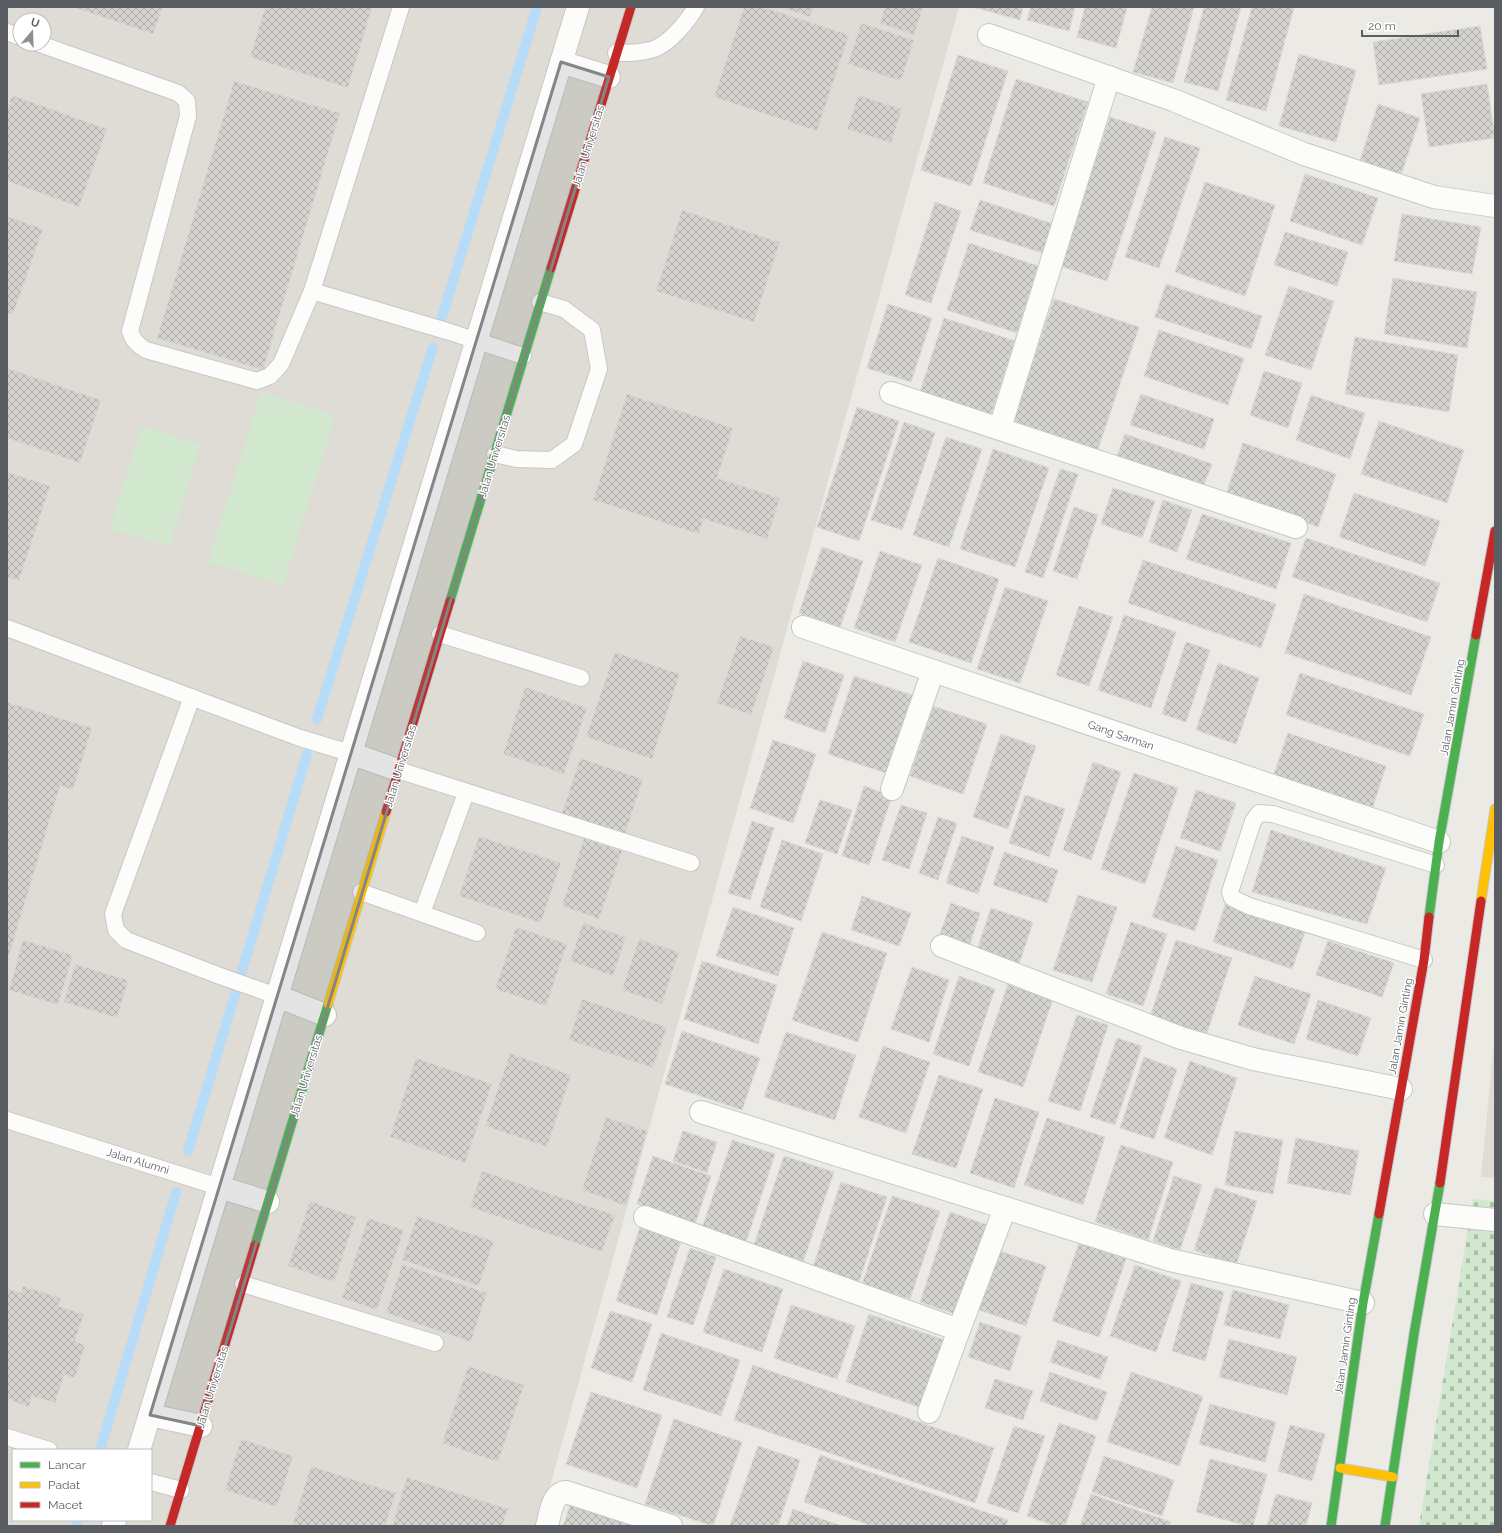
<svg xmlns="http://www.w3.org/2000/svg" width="1502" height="1533" viewBox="0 0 1502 1533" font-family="Raleway,sans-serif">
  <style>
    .education { fill: #dedcd4; fill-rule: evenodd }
    .cemetery { fill: url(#cemetery-stones) }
    .pitch { fill: #d1e8ce }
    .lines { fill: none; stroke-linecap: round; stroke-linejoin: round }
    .stream { stroke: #b6dcf7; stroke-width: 10 }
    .building { fill: url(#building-cross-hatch); stroke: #dad8d4 }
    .lane-casing { stroke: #c7c7c5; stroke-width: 18 }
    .street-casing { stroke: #c7c7c5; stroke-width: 24 }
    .fast-casing { stroke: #c7c8c6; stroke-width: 11 }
    .slow-casing { stroke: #c7c8c6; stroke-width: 11 }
    .jam-casing { stroke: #c7c8c6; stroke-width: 11 }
    .lane { stroke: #fcfcfb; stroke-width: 16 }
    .street { stroke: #fcfcfb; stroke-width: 22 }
    .fast { stroke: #4caf50; stroke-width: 9 }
    .slow { stroke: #ffc107; stroke-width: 9 }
    .jam { stroke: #c62828; stroke-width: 9 }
    .marked { fill: #838587; fill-opacity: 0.2; stroke: #838587; stroke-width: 3; stroke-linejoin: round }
    .labels { text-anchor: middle; stroke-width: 3; stroke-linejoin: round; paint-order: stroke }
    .street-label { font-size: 11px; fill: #5a5e63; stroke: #fff }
  </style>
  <defs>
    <pattern id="cemetery-stones" width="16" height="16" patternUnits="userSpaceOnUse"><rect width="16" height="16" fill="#d1e8ce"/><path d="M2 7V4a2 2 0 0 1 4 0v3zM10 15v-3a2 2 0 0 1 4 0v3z" fill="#adbfab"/></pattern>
    <pattern id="building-cross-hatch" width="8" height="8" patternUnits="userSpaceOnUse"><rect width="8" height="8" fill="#d4d3cf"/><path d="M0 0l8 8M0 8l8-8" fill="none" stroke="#afaeac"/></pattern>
  </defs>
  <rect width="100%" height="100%" fill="#ebeae4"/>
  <g class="education">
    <path d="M7 7H959L539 1526H7ZM20 20H44V44H20ZM13 1450H151V1520H13Z"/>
    <polygon points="1495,1033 1495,1178 1481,1177"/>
  </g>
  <polygon class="cemetery" points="1473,1199 1495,1201 1495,1526 1419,1526"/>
  <g class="pitch">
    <polygon points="261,392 335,416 283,585 208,562"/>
    <polygon points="141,426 200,444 170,546 110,529"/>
  </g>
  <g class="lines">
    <g class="stream">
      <polyline points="442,317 537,7"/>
      <polyline points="317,719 433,347"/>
      <polyline points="188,1151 307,754"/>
      <polyline points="100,1450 176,1192"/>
      <polyline points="76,1526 78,1520"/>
    </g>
  </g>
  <g class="building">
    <polygon points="77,7 163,7 153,34 76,8"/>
    <polygon points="265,7 372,7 348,88 250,57"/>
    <polygon points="744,7 763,7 849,35 817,131 714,97"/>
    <polygon points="780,7 813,7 810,17"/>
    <polygon points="885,7 923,7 914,35 880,23"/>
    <polygon points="973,7 1023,7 1020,20"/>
    <polygon points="1031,7 1075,7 1069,31 1027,20"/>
    <polygon points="1085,7 1127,7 1116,48 1077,37"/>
    <polygon points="1152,7 1194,7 1173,83 1133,72"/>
    <polygon points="1204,7 1241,7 1218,91 1184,82"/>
    <polygon points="1252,7 1294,7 1266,111 1226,100"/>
    <polygon points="861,23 914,40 901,81 848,64"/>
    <polygon points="1480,26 1487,69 1379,85 1373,42"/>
    <polygon points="1299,54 1356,70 1336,142 1279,126"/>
    <polygon points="958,55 1008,71 971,186 921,170"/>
    <polygon points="1016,79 1088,102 1054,206 983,183"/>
    <polygon points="234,81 340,113 263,370 157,338"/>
    <polygon points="1487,84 1495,138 1429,147 1421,94"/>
    <polygon points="12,95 107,129 79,207 7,181 7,110"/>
    <polygon points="858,95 902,109 891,143 847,129"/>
    <polygon points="1378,104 1420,118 1400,178 1359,164"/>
    <polygon points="1110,117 1156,132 1107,281 1060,266"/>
    <polygon points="1165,137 1200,148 1159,268 1125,257"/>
    <polygon points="1305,174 1378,198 1362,245 1290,221"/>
    <polygon points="1205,182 1275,205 1245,296 1175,272"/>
    <polygon points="980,200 1056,225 1046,254 970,230"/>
    <polygon points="935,202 961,211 931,303 905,295"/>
    <polygon points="682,210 780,242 754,322 656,291"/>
    <polygon points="1402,214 1481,227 1472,274 1394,261"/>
    <polygon points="7,216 43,229 13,315 7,313"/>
    <polygon points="1285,232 1348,252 1337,286 1274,265"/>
    <polygon points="969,243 1038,266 1017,333 947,310"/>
    <polygon points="1393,278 1477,292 1467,348 1384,334"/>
    <polygon points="1166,284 1262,316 1251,349 1155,317"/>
    <polygon points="1289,286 1334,301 1311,370 1265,355"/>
    <polygon points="1054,299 1139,327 1097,452 1012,423"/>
    <polygon points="888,304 932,318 911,382 867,368"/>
    <polygon points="944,318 1015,341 990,418 919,395"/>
    <polygon points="1159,330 1244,358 1228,405 1144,376"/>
    <polygon points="1355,337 1458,355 1449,412 1345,394"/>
    <polygon points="7,368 101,400 80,463 7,438"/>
    <polygon points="1264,371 1302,383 1288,428 1250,415"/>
    <polygon points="627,394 733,428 717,478 780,498 767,539 703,519 699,534 593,500"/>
    <polygon points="1141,394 1214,419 1204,449 1130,425"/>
    <polygon points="1311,395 1365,413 1350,459 1296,440"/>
    <polygon points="857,407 899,421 859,541 817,527"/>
    <polygon points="1379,421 1464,450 1447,503 1361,474"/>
    <polygon points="904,422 935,433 902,530 871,520"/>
    <polygon points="1125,434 1212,464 1202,490 1115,461"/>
    <polygon points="946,437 982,449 949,547 913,535"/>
    <polygon points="1243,443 1336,474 1318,527 1226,495"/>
    <polygon points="993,449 1049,468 1015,567 960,549"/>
    <polygon points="1060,469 1078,474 1043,578 1025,572"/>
    <polygon points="7,472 50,486 19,581 7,577"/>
    <polygon points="1113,488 1155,501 1142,538 1101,524"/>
    <polygon points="1354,493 1440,521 1425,566 1339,537"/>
    <polygon points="1163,500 1192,510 1177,552 1149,542"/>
    <polygon points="1074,507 1098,515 1077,579 1053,571"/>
    <polygon points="1202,514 1291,543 1276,589 1186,559"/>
    <polygon points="1306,538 1440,583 1427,622 1292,577"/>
    <polygon points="822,547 863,561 840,627 799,613"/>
    <polygon points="880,551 922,565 895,642 854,628"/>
    <polygon points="938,558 999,579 971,663 909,642"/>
    <polygon points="1143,560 1276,604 1261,648 1128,603"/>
    <polygon points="1005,587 1048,601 1020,683 977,669"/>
    <polygon points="1304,594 1431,637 1411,695 1285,653"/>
    <polygon points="1079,606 1113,617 1089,686 1056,675"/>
    <polygon points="1124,615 1176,632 1151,708 1098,690"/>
    <polygon points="740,636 774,647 751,715 717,703"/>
    <polygon points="1186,642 1210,650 1186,722 1162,714"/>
    <polygon points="615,652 680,674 652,759 586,737"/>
    <polygon points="803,661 844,675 825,733 784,718"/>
    <polygon points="1218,663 1259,678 1236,744 1196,730"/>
    <polygon points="1300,673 1424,714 1410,756 1286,715"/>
    <polygon points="854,676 918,697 892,775 828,754"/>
    <polygon points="525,687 587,708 564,774 503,754"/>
    <polygon points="7,702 92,728 73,790 60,786 7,962"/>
    <polygon points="933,706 987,724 963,794 910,776"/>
    <polygon points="1288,733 1386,766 1371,812 1272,780"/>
    <polygon points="1001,734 1036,746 1008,829 973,817"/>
    <polygon points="773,740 816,754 793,823 750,808"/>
    <polygon points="580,758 643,779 625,834 562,813"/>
    <polygon points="1093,762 1121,772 1091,860 1063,850"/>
    <polygon points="1134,773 1178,788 1145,884 1101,869"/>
    <polygon points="864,786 892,796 869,865 842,856"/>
    <polygon points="1196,790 1236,803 1220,851 1180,838"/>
    <polygon points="1025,795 1065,809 1049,857 1009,843"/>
    <polygon points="820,800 852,810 837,854 805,843"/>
    <polygon points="901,805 927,813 909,869 882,860"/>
    <polygon points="938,817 957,823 938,880 919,873"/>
    <polygon points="752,821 774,828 750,900 728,893"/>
    <polygon points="1271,830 1386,868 1367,924 1252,892"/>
    <polygon points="479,836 561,863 541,923 459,896"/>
    <polygon points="962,836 994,847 978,894 946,883"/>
    <polygon points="584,838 622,851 599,919 562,906"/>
    <polygon points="782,840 823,854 801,921 760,907"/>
    <polygon points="1176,846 1218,860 1195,931 1152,917"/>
    <polygon points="1004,852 1058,870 1047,903 993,885"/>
    <polygon points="1078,895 1117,907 1092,982 1053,970"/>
    <polygon points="862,896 911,913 899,946 851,930"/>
    <polygon points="1226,902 1306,929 1292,969 1213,942"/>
    <polygon points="951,903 980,913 969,947 939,937"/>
    <polygon points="733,907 794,928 778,976 716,956"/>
    <polygon points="991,908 1033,922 1019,964 977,950"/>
    <polygon points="1131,922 1167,934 1143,1006 1106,994"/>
    <polygon points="583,923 626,937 613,976 570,961"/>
    <polygon points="516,927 567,944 546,1006 495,989"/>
    <polygon points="822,932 887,953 858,1042 792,1020"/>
    <polygon points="639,939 679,952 662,1004 622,990"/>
    <polygon points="23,940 73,955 58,1005 9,990"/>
    <polygon points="1176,940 1232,958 1206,1036 1150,1017"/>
    <polygon points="1328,941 1394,963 1382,997 1316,975"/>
    <polygon points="702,961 777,985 758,1044 684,1019"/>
    <polygon points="75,964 128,980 117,1018 64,1002"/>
    <polygon points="912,967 949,980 929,1042 891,1029"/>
    <polygon points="959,976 995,989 969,1066 933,1054"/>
    <polygon points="1255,976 1311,994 1294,1044 1238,1025"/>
    <polygon points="1008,984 1053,999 1023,1087 978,1072"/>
    <polygon points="582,999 667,1027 653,1068 569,1040"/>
    <polygon points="1318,1000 1371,1018 1358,1056 1306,1039"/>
    <polygon points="1077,1015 1108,1025 1080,1111 1048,1101"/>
    <polygon points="682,1031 760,1058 742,1110 665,1084"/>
    <polygon points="786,1032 856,1055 835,1120 764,1097"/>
    <polygon points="1117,1038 1142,1046 1115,1125 1090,1117"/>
    <polygon points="883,1046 930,1062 906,1133 859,1117"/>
    <polygon points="510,1053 571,1075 547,1147 485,1126"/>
    <polygon points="1144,1057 1177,1069 1154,1139 1120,1128"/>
    <polygon points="416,1058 492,1084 465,1163 390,1137"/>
    <polygon points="1190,1061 1237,1078 1212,1155 1164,1138"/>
    <polygon points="939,1075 983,1089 956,1168 912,1154"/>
    <polygon points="995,1098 1039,1112 1014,1188 970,1173"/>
    <polygon points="606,1117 647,1131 626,1206 582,1190"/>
    <polygon points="1047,1118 1105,1137 1083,1205 1024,1185"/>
    <polygon points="683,1131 717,1142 707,1173 673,1161"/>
    <polygon points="1235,1131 1283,1140 1273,1194 1225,1185"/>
    <polygon points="1296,1138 1359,1151 1350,1195 1287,1183"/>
    <polygon points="732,1140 775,1154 746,1242 702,1228"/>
    <polygon points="1121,1145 1173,1162 1148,1240 1095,1222"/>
    <polygon points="653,1156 711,1176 695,1224 637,1204"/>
    <polygon points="784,1156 834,1172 802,1265 753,1248"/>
    <polygon points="482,1171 615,1215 602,1252 470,1207"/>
    <polygon points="1174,1176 1202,1185 1180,1250 1153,1241"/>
    <polygon points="841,1182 887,1197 859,1282 813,1267"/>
    <polygon points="1215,1187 1257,1201 1236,1265 1194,1250"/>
    <polygon points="892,1196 940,1211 910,1299 862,1284"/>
    <polygon points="310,1201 356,1217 334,1282 288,1266"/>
    <polygon points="950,1212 988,1225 958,1315 920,1302"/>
    <polygon points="417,1216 494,1241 479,1286 402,1260"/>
    <polygon points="368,1218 404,1230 377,1310 342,1298"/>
    <polygon points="640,1227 681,1241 657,1315 616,1301"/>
    <polygon points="1079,1243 1126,1259 1099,1337 1052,1321"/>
    <polygon points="690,1248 716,1257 693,1325 667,1317"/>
    <polygon points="996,1250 1046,1266 1026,1326 976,1309"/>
    <polygon points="402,1264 487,1293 471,1342 386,1313"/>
    <polygon points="1135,1265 1181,1281 1156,1352 1110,1336"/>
    <polygon points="724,1269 783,1289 762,1352 703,1332"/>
    <polygon points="1191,1283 1224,1292 1205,1361 1172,1351"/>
    <polygon points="23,1286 61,1298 58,1306 84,1314 75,1341 85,1345 75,1378 64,1375 55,1403 32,1396 29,1407 7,1399 7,1289 21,1293"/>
    <polygon points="1233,1290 1289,1305 1280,1339 1224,1325"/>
    <polygon points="791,1305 855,1326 837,1379 774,1358"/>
    <polygon points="610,1311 652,1324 632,1382 591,1368"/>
    <polygon points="869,1314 947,1341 925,1409 846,1382"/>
    <polygon points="980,1322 1021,1336 1010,1371 968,1357"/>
    <polygon points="661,1333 740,1360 721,1416 643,1390"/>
    <polygon points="1229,1339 1297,1357 1287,1395 1219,1377"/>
    <polygon points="1058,1340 1108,1357 1100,1379 1050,1362"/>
    <polygon points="753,1365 994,1448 975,1503 734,1420"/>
    <polygon points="468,1366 524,1385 498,1462 442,1443"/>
    <polygon points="1050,1372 1107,1392 1097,1421 1040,1401"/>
    <polygon points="1131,1372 1203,1396 1179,1466 1107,1442"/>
    <polygon points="995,1379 1033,1391 1023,1420 985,1408"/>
    <polygon points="591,1392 662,1415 637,1488 566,1464"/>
    <polygon points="1210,1404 1276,1422 1265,1462 1199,1444"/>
    <polygon points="674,1419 742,1442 713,1526 645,1504"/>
    <polygon points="1059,1423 1096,1436 1065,1526 1055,1526 1027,1516"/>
    <polygon points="1290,1425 1325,1434 1312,1481 1278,1471"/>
    <polygon points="1014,1426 1045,1436 1018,1513 987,1503"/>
    <polygon points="241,1439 293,1456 277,1507 225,1490"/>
    <polygon points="758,1446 800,1460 778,1526 730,1526"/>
    <polygon points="820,1455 1008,1520 1006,1526 872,1526 804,1502"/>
    <polygon points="1104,1456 1174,1480 1162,1516 1092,1492"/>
    <polygon points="1210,1459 1267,1474 1253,1526 1248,1526 1196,1512"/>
    <polygon points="311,1466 396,1493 385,1526 292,1526"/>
    <polygon points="407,1477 508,1509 502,1526 392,1526"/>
    <polygon points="1091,1494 1171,1522 1169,1526 1080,1526"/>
    <polygon points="1276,1494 1312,1503 1306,1526 1267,1526"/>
    <polygon points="571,1503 636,1526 563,1526"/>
    <polygon points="793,1509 842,1526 787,1526"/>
  </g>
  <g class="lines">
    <defs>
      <g id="lane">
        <polyline points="7,32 20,37"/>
        <path d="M40 44 178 93 187 101 188 116 130 331C133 341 138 345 146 350L257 381 270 376 281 364 312 291 401 7"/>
        <path d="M616 53C629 53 642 53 654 49 670 43 688 21 696 7"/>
        <polyline points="312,291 450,332 523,356"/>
        <polyline points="495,454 516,459 552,460 574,444 599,369 592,330 564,309 540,302"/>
        <polyline points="7,628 300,738 350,753"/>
        <polyline points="440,634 581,678"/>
        <polyline points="192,697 113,914 116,930 126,940 220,976 277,996"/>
        <polyline points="398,770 691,863"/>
        <polyline points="361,892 477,933"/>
        <polyline points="422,913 466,793"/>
        <polyline points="1424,960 1249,906 1232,898 1230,892 1253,821 1259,813 1273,814 1436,865"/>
        <polyline points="7,1120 219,1187"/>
        <polyline points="243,1284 435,1343"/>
        <polyline points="7,1437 49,1450"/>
        <polyline points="151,1482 181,1490"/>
      </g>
      <g id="street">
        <polyline points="989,35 1173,100 1304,154 1434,197 1495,206"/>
        <polyline points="561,62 609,77"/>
        <polyline points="891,393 1296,527"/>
        <polyline points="1000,428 1109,77"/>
        <polyline points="803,627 1439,842"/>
        <polyline points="350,753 398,770"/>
        <polyline points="892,789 933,671"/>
        <polyline points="942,946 1181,1038 1253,1059 1401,1089"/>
        <polyline points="277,996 325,1015"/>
        <polyline points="701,1112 1170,1260 1363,1303"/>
        <polyline points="219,1187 268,1202"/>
        <polyline points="1435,1214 1495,1220"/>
        <polyline points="645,1217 959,1330 1005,1208"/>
        <polyline points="929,1412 959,1330"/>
        <polyline points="150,1415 201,1426"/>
        <polyline points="139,1450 578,7"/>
        <polyline points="113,1526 115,1520"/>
        <path d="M547 1526C550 1515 552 1493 566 1492L671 1526"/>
      </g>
      <g id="fast">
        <polyline points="450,601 551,268"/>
        <polyline points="1429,917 1439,842 1476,635"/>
        <polyline points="255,1245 328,1004"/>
        <polyline points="1331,1526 1363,1303 1379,1214"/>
        <polyline points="1385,1526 1414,1334 1440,1183"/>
      </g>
      <g id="slow">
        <polyline points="1481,901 1495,809"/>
        <polyline points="328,1004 386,812"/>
        <polyline points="1340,1468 1393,1477"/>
      </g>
      <g id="jam">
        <polyline points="551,268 631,7"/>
        <polyline points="1476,635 1495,531"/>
        <polyline points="386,812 450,601"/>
        <polyline points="1440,1183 1481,901"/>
        <polyline points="1379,1214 1424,960 1429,917"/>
        <polyline points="170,1526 255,1245"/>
      </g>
    </defs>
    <use href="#lane" class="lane-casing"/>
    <use href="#street" class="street-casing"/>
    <use href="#fast" class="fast-casing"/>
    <use href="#slow" class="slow-casing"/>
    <use href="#jam" class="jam-casing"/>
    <use href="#lane" class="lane"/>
    <use href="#street" class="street"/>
    <use href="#fast" class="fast"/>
    <use href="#slow" class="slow"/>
    <use href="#jam" class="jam"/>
  </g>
  <path class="marked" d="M561 62 609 77 201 1426 150 1415Z"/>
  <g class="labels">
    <g class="street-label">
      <text transform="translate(588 146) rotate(-73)" y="4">Jalan Universitas</text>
      <text transform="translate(494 456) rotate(-73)" y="4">Jalan Universitas</text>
      <text transform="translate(1452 707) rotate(-80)" y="4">Jalan Jamin Ginting</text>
      <text transform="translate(1121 735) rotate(19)" y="4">Gang Sarman</text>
      <text transform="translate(400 766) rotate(-73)" y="4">Jalan Universitas</text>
      <text transform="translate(1400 1026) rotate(-80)" y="4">Jalan Jamin Ginting</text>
      <text transform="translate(306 1076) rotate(-73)" y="4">Jalan Universitas</text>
      <text transform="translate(138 1161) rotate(17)" y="4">Jalan Alumni</text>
      <text transform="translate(1345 1346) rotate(-82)" y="4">Jalan Jamin Ginting</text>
      <text transform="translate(212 1387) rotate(-73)" y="4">Jalan Universitas</text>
    </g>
  </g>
  <rect width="1502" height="1533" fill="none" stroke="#5a5e63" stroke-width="16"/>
  <rect x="12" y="1449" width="140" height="72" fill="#ffffff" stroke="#bdbfc1"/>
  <rect x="20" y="1462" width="20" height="6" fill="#4caf50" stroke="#bdbfc1"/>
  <text x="48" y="1469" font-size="12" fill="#5a5e63">Lancar</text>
  <rect x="20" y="1482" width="20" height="6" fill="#ffc107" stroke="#bdbfc1"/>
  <text x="48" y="1489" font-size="12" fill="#5a5e63">Padat</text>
  <rect x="20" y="1502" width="20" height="6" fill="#c62828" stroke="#bdbfc1"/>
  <text x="48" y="1509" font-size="12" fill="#5a5e63">Macet</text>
  <g transform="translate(32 32) rotate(19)"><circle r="19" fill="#ffffff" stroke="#bdbfc1"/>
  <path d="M0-3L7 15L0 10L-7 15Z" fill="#8d8f90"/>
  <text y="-6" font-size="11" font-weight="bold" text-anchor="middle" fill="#5a5e63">U</text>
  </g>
  <path d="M1362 30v6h96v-6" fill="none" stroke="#5a5e63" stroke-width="2"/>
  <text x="1368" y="30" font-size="12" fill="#5a5e63" stroke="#ffffff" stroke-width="3" paint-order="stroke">20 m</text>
</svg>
